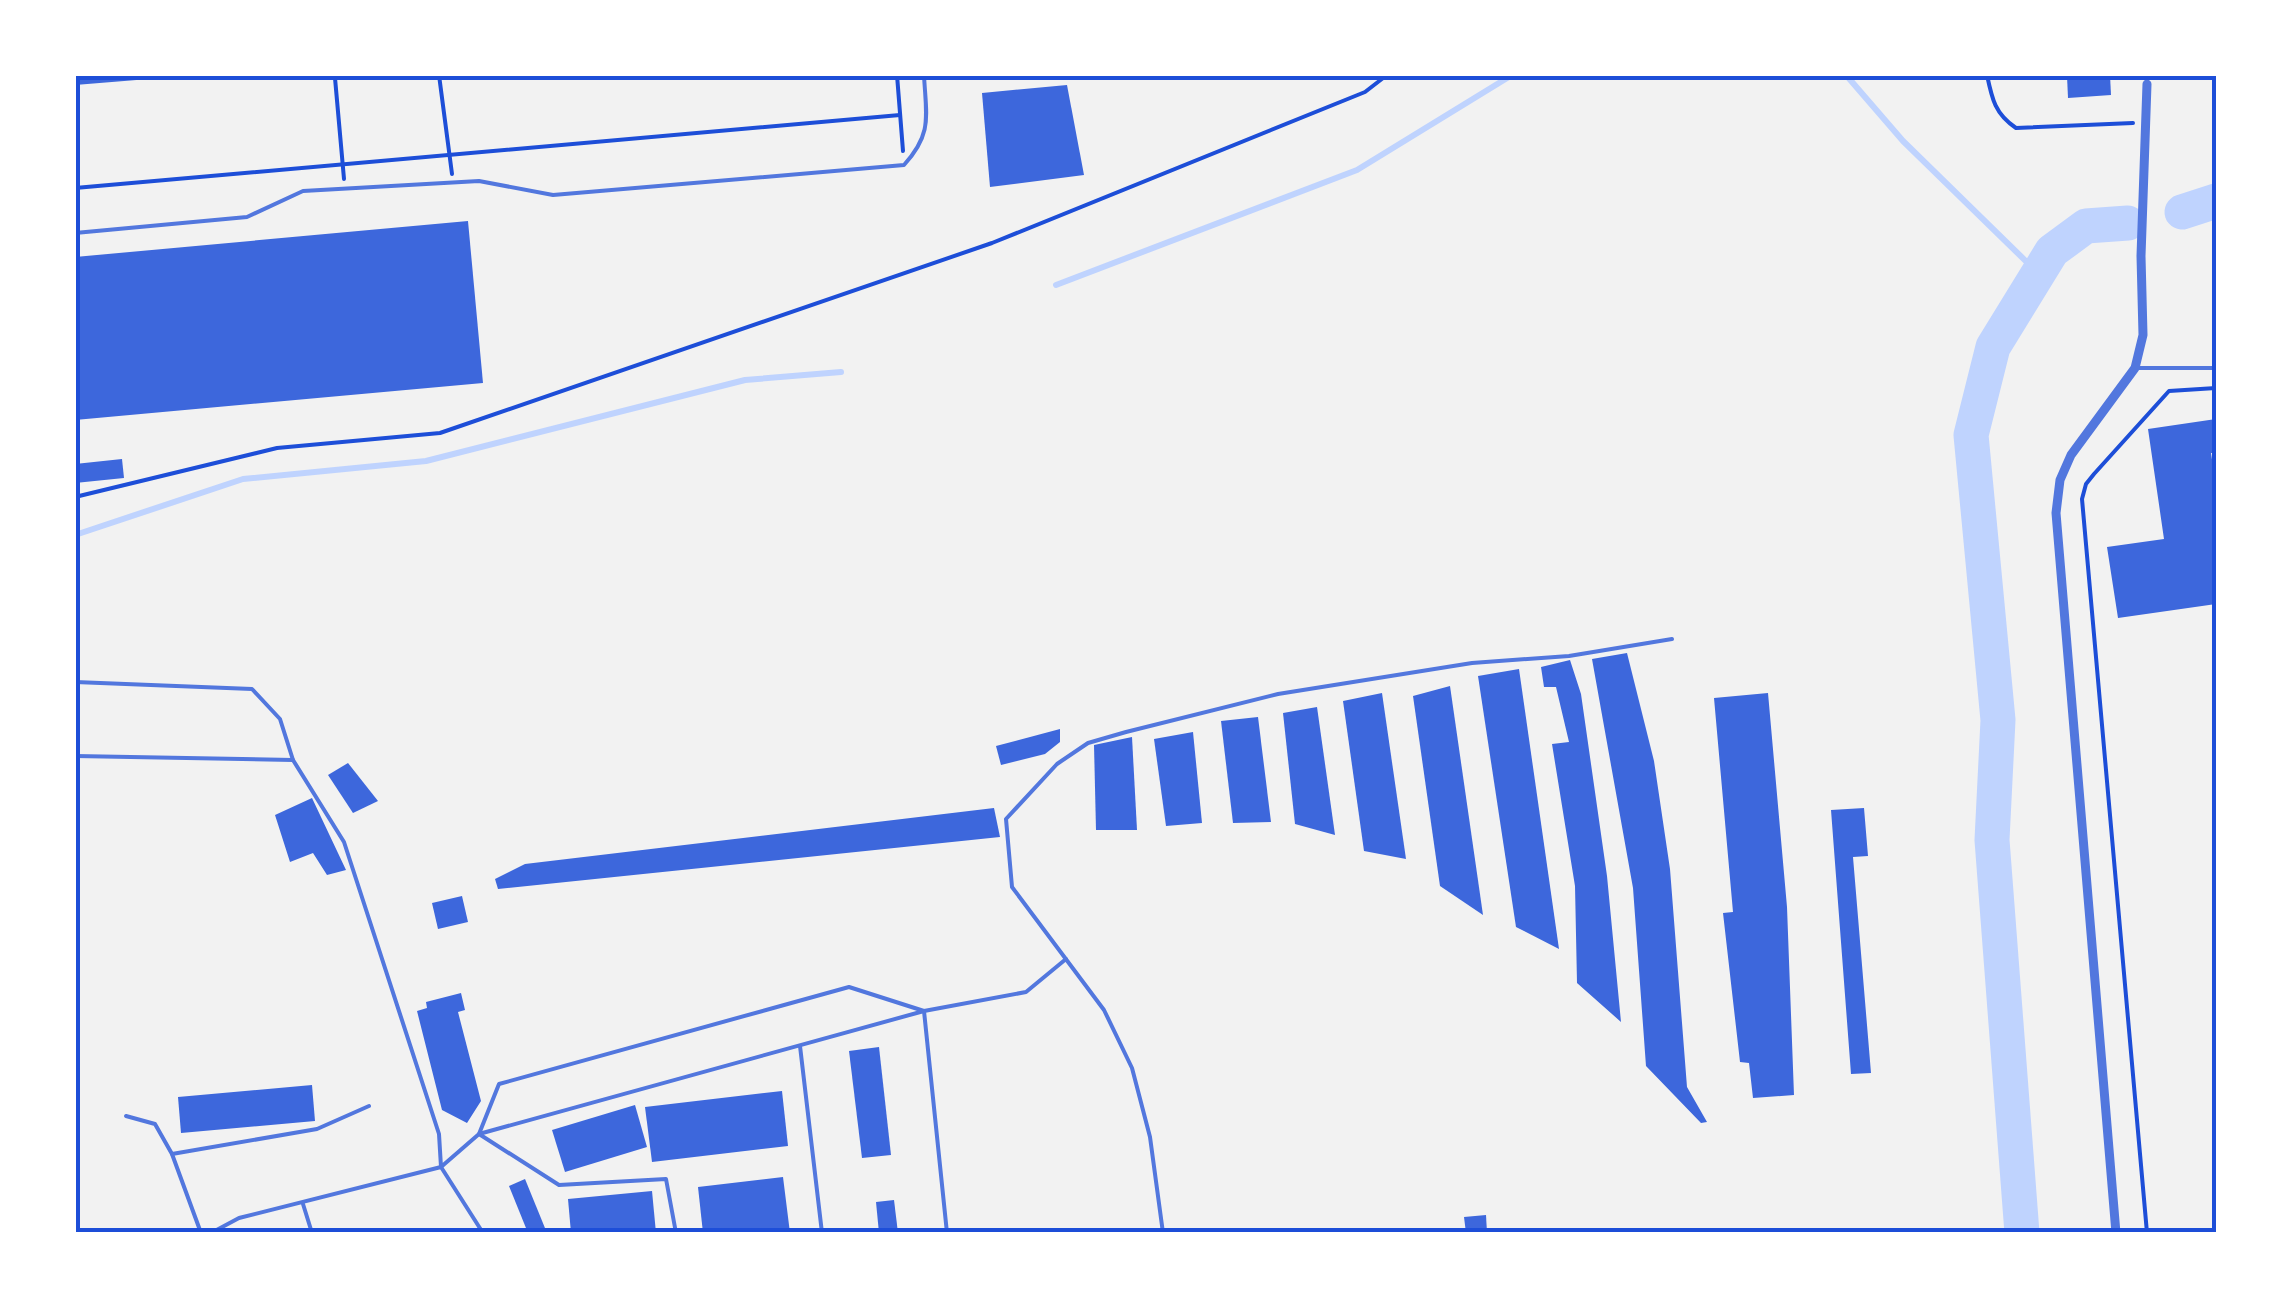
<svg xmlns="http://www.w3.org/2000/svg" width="2291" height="1308" viewBox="0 0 2291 1308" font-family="'Open Sans',sans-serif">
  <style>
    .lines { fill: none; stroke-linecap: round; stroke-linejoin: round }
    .stream { stroke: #bfd3fe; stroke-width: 6 }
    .river { stroke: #bfd3fe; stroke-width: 35 }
    .building { fill: #3d67dc }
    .path { stroke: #1d4ed8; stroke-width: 4 }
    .service { stroke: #5277de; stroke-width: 4 }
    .minor { stroke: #5277de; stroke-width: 9 }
    .neatline { fill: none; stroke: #1d4ed8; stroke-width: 4 }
  </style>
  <rect width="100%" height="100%" fill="#f2f2f2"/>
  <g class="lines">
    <g class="stream">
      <polyline points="1846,75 1903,141 2038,273"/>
      <polyline points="1056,285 1357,170 1512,75"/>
      <polyline points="75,535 243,479 426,461 745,380 841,372"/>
    </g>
    <g class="river">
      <polyline points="2182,212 2216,201"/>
      <polyline points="2022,1233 1992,840 1998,720 1971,435 1993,347 2052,251 2086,226 2128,223"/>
    </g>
  </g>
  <g class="building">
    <polygon points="75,75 160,75 161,78 75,85"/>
    <polygon points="2110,75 2111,95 2068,98 2067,76"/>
    <polygon points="1067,85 1084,175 990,187 982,93"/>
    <polygon points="468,221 483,383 75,420 75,257"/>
    <polygon points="2216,419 2216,453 2211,453 2216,486 2216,604 2118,618 2107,547 2164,539 2148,429"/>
    <polygon points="122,459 124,478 75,483 75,464"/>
    <polygon points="1627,653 1654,761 1670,869 1687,1087 1707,1122 1701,1123 1646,1066 1633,888 1592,659"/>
    <polygon points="1570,660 1581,694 1607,876 1621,1022 1577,983 1575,886 1552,744 1569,742 1556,687 1544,687 1541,667"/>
    <polygon points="1519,669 1559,949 1516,927 1478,676"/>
    <polygon points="1450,686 1483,915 1440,886 1413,696"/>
    <polygon points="1382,693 1406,859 1364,851 1343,701"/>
    <polygon points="1768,693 1787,907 1794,1095 1753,1098 1749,1063 1740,1062 1723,913 1733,912 1714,698"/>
    <polygon points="1317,707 1335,835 1295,824 1283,713"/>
    <polygon points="1258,717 1271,822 1233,823 1221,721"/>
    <polygon points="1060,729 1060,742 1045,754 1001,765 996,746"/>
    <polygon points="1193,732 1202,823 1166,826 1154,739"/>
    <polygon points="1132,737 1137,830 1096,830 1094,745"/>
    <polygon points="348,763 378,801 353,813 328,775"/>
    <polygon points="312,798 346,870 327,875 313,853 290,862 275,815"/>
    <polygon points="994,808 1000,837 498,889 495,879 525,864"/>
    <polygon points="1864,808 1868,856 1853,857 1871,1073 1851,1074 1831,810"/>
    <polygon points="462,896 468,922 438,929 432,903"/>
    <polygon points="461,993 465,1010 458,1012 481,1101 467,1123 442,1110 417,1011 427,1008 426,1002"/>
    <polygon points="879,1047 891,1155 862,1158 849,1051"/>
    <polygon points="312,1085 315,1121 181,1133 178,1097"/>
    <polygon points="782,1091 788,1146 652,1162 645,1107"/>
    <polygon points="635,1105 647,1147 565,1172 552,1130"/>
    <polygon points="783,1177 790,1233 703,1233 698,1187"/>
    <polygon points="525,1179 547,1233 528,1233 509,1186"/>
    <polygon points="652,1191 656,1233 571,1233 568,1199"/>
    <polygon points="894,1200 898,1233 879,1233 876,1202"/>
    <polygon points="1486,1215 1487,1233 1466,1233 1464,1217"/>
  </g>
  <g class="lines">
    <g class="path">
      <polyline points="439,75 452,174"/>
      <polyline points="897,75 903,151"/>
      <path d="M1987 75C1992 99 1995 114 2016 128L2133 123"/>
      <polyline points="344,179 335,78 383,75"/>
      <polyline points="75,188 900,115"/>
      <polyline points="75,497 277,448 440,433 992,243 1365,92 1387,75"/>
      <polyline points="2147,1233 2082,499 2086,484 2094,474 2169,391 2216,388"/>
    </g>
    <g class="service">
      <path d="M75 233 247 217 303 191 479 181 553 195 904 165C933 133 926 116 924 75"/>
      <polyline points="2135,368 2216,368"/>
      <polyline points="75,682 252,689 280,719 293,760 344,842 439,1134 441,1167 479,1134 924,1011 1026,992 1066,959"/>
      <polyline points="75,756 293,760"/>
      <polyline points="800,1046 822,1233"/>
      <polyline points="126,1116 155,1124 172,1154 201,1233"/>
      <polyline points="172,1154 317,1129 369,1106"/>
      <polyline points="303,1204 312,1233"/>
      <polyline points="211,1233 239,1218 441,1167 483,1233"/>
      <polyline points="676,1233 666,1179 559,1185 479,1134 499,1084 849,987 924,1011 947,1233"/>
      <polyline points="1163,1233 1150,1137 1132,1068 1104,1010 1012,887 1006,819 1057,764 1088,743 1126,732 1278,694 1472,663 1569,656 1672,639"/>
    </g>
    <polyline class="minor" points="2116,1233 2056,513 2060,480 2071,455 2135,368 2143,335 2141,256 2147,84"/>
  </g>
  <rect width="2291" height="1308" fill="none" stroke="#ffffff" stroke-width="155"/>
  <rect x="78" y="78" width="2136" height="1152" class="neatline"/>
</svg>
